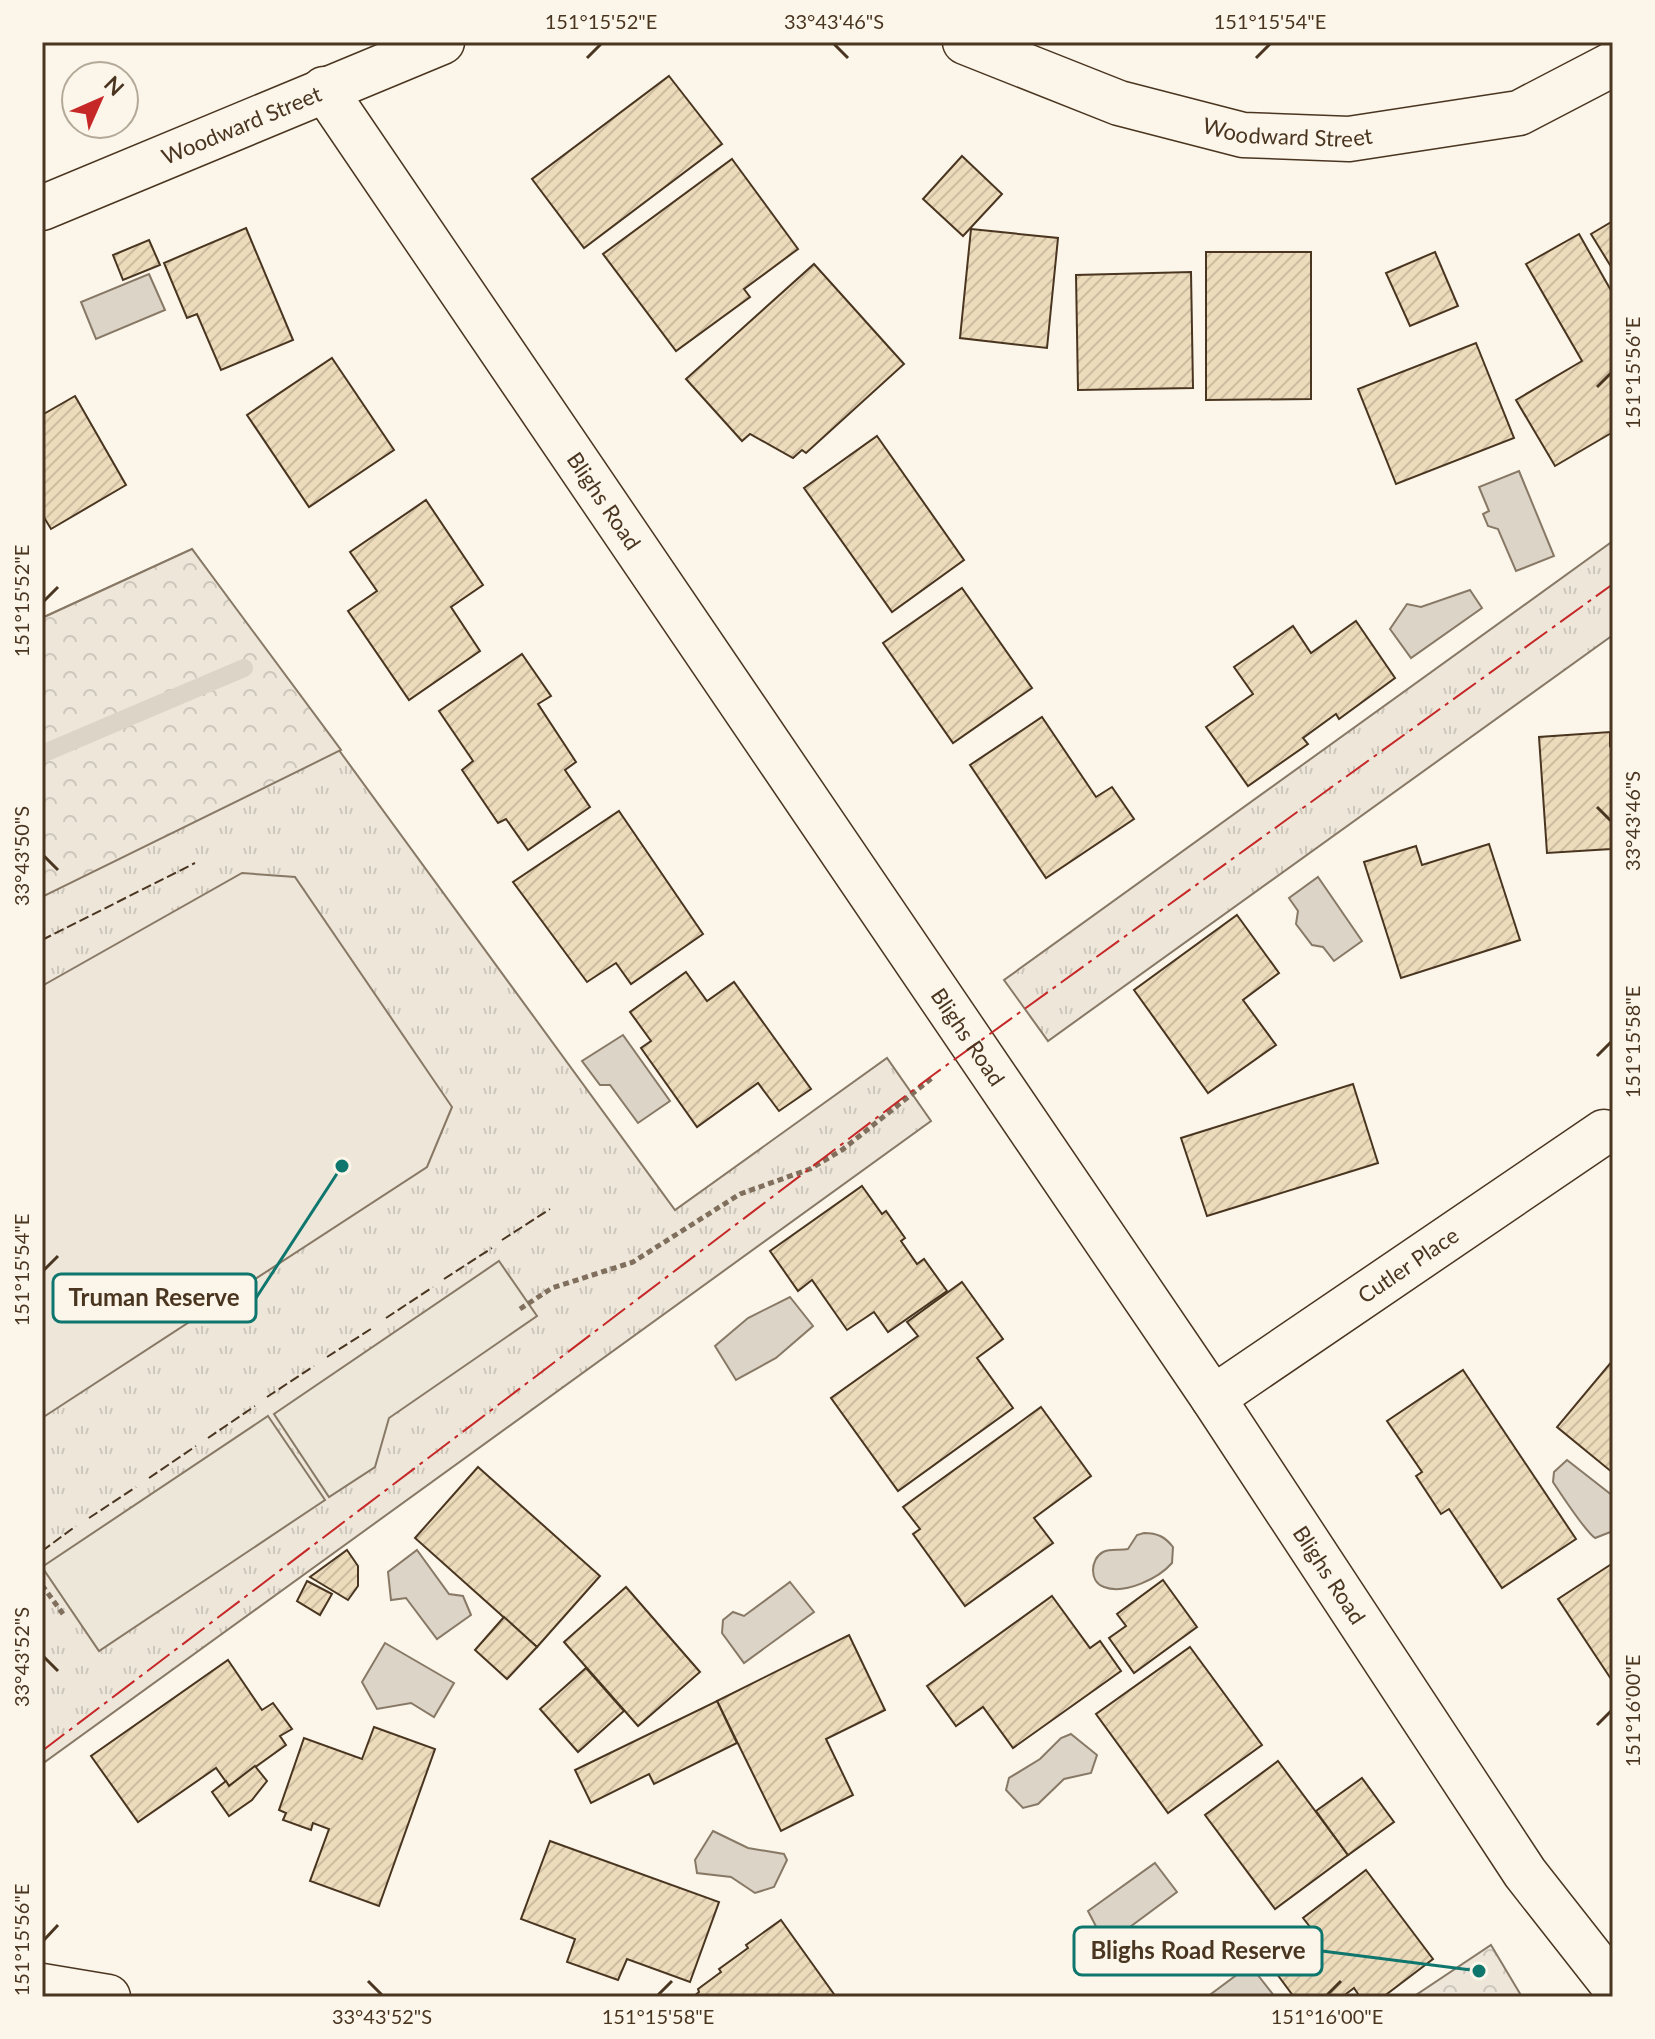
<svg xmlns="http://www.w3.org/2000/svg" width="1655" height="2039" viewBox="0 0 1655 2039" font-family="Lato,sans-serif">
  <style>
    .grass { fill: url(#grass-tufts); stroke: #887966; stroke-width: 2 }
    .forest { fill: url(#forest-crowns); stroke: #887966; stroke-width: 2 }
    .pitch { fill: #ede6d9; stroke: #887966; stroke-width: 2 }
    .parking { fill: #ede7d9; stroke: #887966; stroke-width: 2 }
    .water { fill: #dcd4c6; stroke: #887966; stroke-width: 2 }
    .lines { fill: none; stroke-linecap: round; stroke-linejoin: round }
    .stream { stroke: #dcd4c6; stroke-width: 18 }
    .building { fill: url(#building-hatch); stroke: #4a3520; stroke-width: 2 }
    .minor-casing { stroke: #4a3520; stroke-width: 47 }
    .path { stroke: #7f6f5c; stroke-width: 5; stroke-dasharray: 6 4; stroke-linecap: butt }
    .minor { stroke: #fbf6e9; stroke-width: 44 }
    .fence { stroke: #4a3520; stroke-width: 2; stroke-dasharray: 10 4; stroke-linecap: butt }
    .power { stroke: #c62828; stroke-width: 2; stroke-dasharray: 28 6 4 6; stroke-linecap: butt }
    .ticks { fill: none; stroke: #4a3520; stroke-width: 3 }
    .labels { text-anchor: middle; stroke-width: 6; stroke-linejoin: round; paint-order: stroke }
    .street-label { font-size: 22px; fill: #4a3520; stroke: #fbf6e9 }
    .leader { fill: none; stroke: #0f766e; stroke-width: 3 }
    .callout-dot { fill: #0f766e; stroke: #fbf6e9; stroke-width: 3 }
    .callout { fill: #fbf6e9; stroke: #0f766e; stroke-width: 3 }
    .callout-label { font-size: 24px; text-anchor: middle; font-weight: bold; fill: #4a3520 }
    .neatline { fill: none; stroke: #4a3520; stroke-width: 3 }
    .ticks-label { font-size: 20px; text-anchor: middle; fill: #4a3520 }
  </style>
  <defs>
    <pattern id="grass-tufts" width="24" height="20" patternUnits="userSpaceOnUse" patternTransform="scale(2)"><rect width="24" height="20" fill="#ede6d9"/><path d="M3 7l-1-3M5 7V3M7 7l1-3M15 17l-1-3M17 17v-4M19 17l1-3" fill="none" stroke="#cdc6ba"/></pattern>
    <pattern id="forest-crowns" width="20" height="18" patternUnits="userSpaceOnUse" patternTransform="scale(2)"><rect width="20" height="18" fill="#ede6d9"/><path d="M2 6a3 3 0 1 1 6 0M12 15a3 3 0 1 1 6 0" fill="none" stroke="#cdc6ba"/></pattern>
    <pattern id="building-hatch" width="6" height="6" patternUnits="userSpaceOnUse" patternTransform="scale(2)"><rect width="6" height="6" fill="#ecdcbc"/><path d="M-1 1l2-2M0 6l6-6M5 7l2-2" fill="none" stroke="#ccbda1"/></pattern>
  </defs>
  <rect width="100%" height="100%" fill="#fbf6e9"/>
  <g class="grass">
    <polygon points="1613,541 1613,635 1048,1041 1004,980"/>
    <polygon points="192,549 675,1210 887,1058 931,1121 42,1764 42,618"/>
  </g>
  <g class="forest">
    <polygon points="192,549 341,750 42,897 42,618"/>
    <polygon points="1491,1945 1522,1997 1413,1997"/>
  </g>
  <polygon class="pitch" points="242,873 295,877 452,1107 427,1167 42,1418 42,986"/>
  <g class="parking">
    <polygon points="499,1261 537,1316 389,1418 375,1467 329,1497 274,1414"/>
    <polygon points="268,1416 325,1500 99,1651 42,1567"/>
  </g>
  <g class="water">
    <polygon points="149,274 165,310 96,339 81,302"/>
    <polygon points="1519,471 1554,556 1516,571 1498,529 1488,526 1483,514 1489,511 1479,487"/>
    <polygon points="1470,590 1482,608 1411,658 1390,629 1407,604 1421,607"/>
    <polygon points="1318,877 1362,941 1334,961 1323,947 1312,945 1296,924 1298,911 1289,898"/>
    <polygon points="623,1035 670,1101 638,1123 610,1085 600,1085 582,1061"/>
    <polygon points="790,1297 813,1326 776,1358 736,1380 715,1346 748,1318"/>
    <path d="M1567 1460 1613 1496V1531L1595 1538C1585 1531 1561 1494 1553 1482L1554 1472Z"/>
    <path d="M1144 1533C1158 1533 1165 1537 1173 1547L1172 1563C1159 1578 1125 1595 1104 1587 1089 1582 1090 1559 1103 1552 1111 1548 1120 1551 1128 1549L1137 1535Z"/>
    <polygon points="417,1550 449,1594 463,1596 471,1615 437,1639 406,1598 391,1600 388,1572"/>
    <polygon points="790,1582 814,1612 744,1663 722,1633 723,1620 733,1612 744,1616"/>
    <polygon points="385,1643 454,1683 434,1717 411,1703 377,1709 362,1682"/>
    <polygon points="1071,1734 1097,1755 1091,1773 1064,1779 1038,1804 1023,1808 1006,1790 1009,1778 1040,1759 1061,1738"/>
    <polygon points="713,1831 748,1848 784,1854 787,1860 774,1887 755,1893 731,1877 697,1873 695,1860"/>
    <polygon points="1155,1863 1177,1892 1111,1941 1106,1933 1101,1936 1088,1911"/>
    <polygon points="1250,1965 1275,1997 1207,1997"/>
  </g>
  <g class="lines">
    <polyline class="stream" points="42,754 244,668"/>
  </g>
  <g class="building">
    <polygon points="669,76 722,144 584,248 532,179"/>
    <polygon points="962,156 1002,194 963,236 923,199"/>
    <polygon points="732,159 798,249 744,289 750,297 676,351 603,254"/>
    <polygon points="1613,221 1613,270 1591,234"/>
    <polygon points="246,228 293,340 221,370 197,314 187,318 164,263"/>
    <polygon points="971,229 1058,238 1047,348 960,338"/>
    <polygon points="1579,234 1613,294 1613,432 1555,466 1516,400 1582,361 1526,264"/>
    <polygon points="149,240 160,265 123,280 113,255"/>
    <polygon points="1206,252 1311,252 1311,399 1206,400"/>
    <polygon points="1435,252 1458,306 1410,326 1386,273"/>
    <polygon points="814,264 904,364 806,453 802,450 793,458 750,434 742,441 686,379"/>
    <polygon points="1191,272 1193,388 1078,390 1076,275"/>
    <polygon points="1476,343 1514,438 1396,484 1358,389"/>
    <polygon points="332,358 394,450 309,507 247,415"/>
    <polygon points="75,396 126,485 51,529 42,514 42,415"/>
    <polygon points="877,436 964,560 892,612 804,488"/>
    <polygon points="426,500 483,585 451,607 480,651 409,700 348,611 377,591 350,552"/>
    <polygon points="962,588 1032,688 953,743 883,643"/>
    <polygon points="1356,621 1395,678 1339,719 1336,714 1303,738 1308,744 1248,786 1206,727 1253,694 1234,667 1293,626 1311,653"/>
    <polygon points="522,654 551,696 538,704 576,762 565,770 590,807 528,850 506,819 498,823 462,770 473,761 439,711"/>
    <polygon points="1042,717 1096,797 1112,787 1134,819 1046,878 970,765"/>
    <polygon points="1610,732 1610,746 1613,745 1611,849 1547,853 1539,737"/>
    <polygon points="619,811 703,934 631,984 616,963 587,982 513,882"/>
    <polygon points="1489,844 1520,940 1401,978 1364,862 1416,846 1422,865"/>
    <polygon points="1237,915 1279,973 1243,1000 1276,1045 1208,1093 1134,990"/>
    <polygon points="686,972 707,1001 734,982 811,1089 779,1111 758,1083 697,1127 641,1048 651,1041 630,1012"/>
    <polygon points="1353,1084 1378,1163 1207,1216 1181,1138"/>
    <polygon points="862,1186 882,1214 886,1211 905,1238 901,1241 917,1264 924,1259 947,1291 888,1332 874,1312 847,1330 812,1280 798,1291 770,1251"/>
    <polygon points="962,1282 1003,1339 977,1358 1013,1408 898,1491 831,1398 918,1336 907,1322"/>
    <polygon points="1613,1360 1613,1473 1557,1427"/>
    <polygon points="1463,1370 1576,1539 1502,1588 1449,1509 1441,1514 1416,1476 1422,1472 1387,1421"/>
    <polygon points="1041,1407 1091,1476 1034,1518 1053,1543 965,1606 913,1534 920,1529 903,1507"/>
    <polygon points="478,1467 600,1576 537,1647 415,1538"/>
    <polygon points="347,1550 358,1566 358,1586 348,1600 310,1577"/>
    <polygon points="1613,1563 1613,1682 1558,1599"/>
    <polygon points="1163,1580 1197,1627 1134,1673 1109,1638 1126,1626 1117,1614"/>
    <polygon points="307,1581 332,1594 320,1615 297,1601"/>
    <polygon points="626,1587 700,1672 638,1726 564,1642"/>
    <polygon points="1052,1596 1090,1648 1100,1641 1121,1671 1013,1748 983,1707 956,1726 927,1686"/>
    <polygon points="504,1617 537,1647 507,1679 475,1650"/>
    <polygon points="849,1635 885,1710 826,1739 853,1795 781,1831 717,1701"/>
    <polygon points="1190,1647 1262,1745 1168,1813 1096,1714"/>
    <polygon points="228,1660 262,1710 273,1703 292,1729 280,1736 286,1745 229,1786 216,1768 138,1822 91,1756"/>
    <polygon points="586,1668 624,1711 578,1752 540,1709"/>
    <polygon points="717,1701 737,1743 654,1784 649,1774 591,1803 575,1770"/>
    <polygon points="374,1727 435,1749 379,1906 310,1881 329,1829 313,1823 311,1830 283,1820 286,1813 279,1810 304,1738 362,1759"/>
    <polygon points="1278,1761 1348,1855 1275,1909 1205,1815"/>
    <polygon points="255,1766 267,1781 252,1800 229,1816 212,1792 226,1781 229,1786"/>
    <polygon points="1362,1778 1394,1822 1348,1855 1316,1811"/>
    <polygon points="550,1841 719,1902 690,1982 627,1959 618,1980 567,1962 575,1939 521,1919"/>
    <polygon points="1366,1870 1433,1959 1383,1997 1360,1997 1354,1988 1342,1997 1294,1997 1274,1970 1318,1937 1303,1918"/>
    <polygon points="781,1920 836,1997 693,1997 699,1992 698,1989 721,1972 719,1969 748,1948 746,1945"/>
  </g>
  <g class="lines">
    <defs>
      <g id="minor">
        <path id="s1" d="M965 42 1119 103 1243 135 1349 139 1519 113 1613 64"/>
        <path id="s2" d="M324 89 1213 1398 1525 1873 1613 1985"/>
        <path id="s3" d="M42 208 442 42"/>
        <path id="s4" d="M1213 1398 1604 1132"/>
        <polyline points="42,1986 108,1997"/>
      </g>
    </defs>
    <use href="#minor" class="minor-casing"/>
    <g class="path">
      <polyline points="520,1309 552,1288 633,1262 740,1194 810,1169 842,1150 932,1078"/>
      <polyline points="42,1585 63,1614"/>
    </g>
    <use href="#minor" class="minor"/>
    <g class="fence">
      <polyline points="42,940 195,863"/>
      <polyline points="502,1240 550,1209"/>
      <polyline points="444,1279 492,1248"/>
      <polyline points="386,1318 433,1287"/>
      <polyline points="327,1357 374,1327"/>
      <polyline points="267,1397 314,1366"/>
      <polyline points="208,1438 255,1406"/>
      <polyline points="149,1478 196,1446"/>
      <polyline points="89,1518 136,1487"/>
      <polyline points="42,1551 76,1526"/>
    </g>
    <polyline class="power" points="42,1751 933,1075 1613,584"/>
  </g>
  <path class="ticks" d="M834 44 848 58M587 58 601 44M1256 58 1270 44M1597 387 1611 373M44 601 58 587M1597 807 1611 821M44 856 58 870M1597 1056 1611 1042M44 1270 58 1256M44 1657 58 1671M1597 1725 1611 1711M44 1940 58 1925M368 1981 382 1995M658 1995 672 1981M1327 1995 1341 1981"/>
  <g class="labels">
    <g class="street-label">
      <text dy="8" stroke="none"><textPath href="#s3" startOffset="216">Woodward Street</textPath></text>
      <text dy="8" stroke="none"><textPath href="#s1" startOffset="338">Woodward Street</textPath></text>
      <text dy="8" stroke="none"><textPath href="#s2" startOffset="498">Blighs Road</textPath></text>
      <text dy="8" stroke="none"><textPath href="#s2" startOffset="1146">Blighs Road</textPath></text>
      <text dy="8" stroke="none"><textPath href="#s4" startOffset="236">Cutler Place</textPath></text>
      <text dy="8" stroke="none"><textPath href="#s2" startOffset="1794">Blighs Road</textPath></text>
    </g>
  </g>
  <path class="leader" d="M342 1166L256 1298M1479 1971L1322 1951"/>
  <g class="callout-dot">
    <circle cx="342" cy="1166" r="8"/>
    <circle cx="1479" cy="1971" r="8"/>
  </g>
  <g class="callout">
    <rect x="53" y="1274" width="203" height="48" rx="8"/>
    <rect x="1074" y="1927" width="248" height="48" rx="8"/>
  </g>
  <g class="callout-label">
    <text x="154" y="1306">Truman Reserve</text>
    <text x="1198" y="1959">Blighs Road Reserve</text>
  </g>
  <rect width="1655" height="2039" fill="none" stroke="#fbf6e9" stroke-width="88"/>
  <g transform="translate(100 100) rotate(45)"><circle r="38" fill="#fbf6e9" stroke="#b4a999" stroke-width="2"/>
  <path d="M0-6L14 30L0 20L-14 30Z" fill="#c62828"/>
  <text y="-12" font-size="22" font-weight="bold" text-anchor="middle" fill="#4a3520">N</text>
  </g>
  <rect x="44" y="44" width="1567" height="1951" class="neatline"/>
  <g class="ticks-label">
    <text x="601" y="29">151°15'52"E</text>
    <text x="834" y="29">33°43'46"S</text>
    <text x="1270" y="29">151°15'54"E</text>
    <text transform="translate(1633 373) rotate(-90)" y="7">151°15'56"E</text>
    <text transform="translate(22 601) rotate(-90)" y="7">151°15'52"E</text>
    <text transform="translate(1633 821) rotate(-90)" y="7">33°43'46"S</text>
    <text transform="translate(22 856) rotate(-90)" y="7">33°43'50"S</text>
    <text transform="translate(1633 1042) rotate(-90)" y="7">151°15'58"E</text>
    <text transform="translate(22 1270) rotate(-90)" y="7">151°15'54"E</text>
    <text transform="translate(22 1657) rotate(-90)" y="7">33°43'52"S</text>
    <text transform="translate(1633 1711) rotate(-90)" y="7">151°16'00"E</text>
    <text transform="translate(22 1940) rotate(-90)" y="7">151°15'56"E</text>
    <text x="382" y="2024">33°43'52"S</text>
    <text x="658" y="2024">151°15'58"E</text>
    <text x="1327" y="2024">151°16'00"E</text>
  </g>
</svg>
